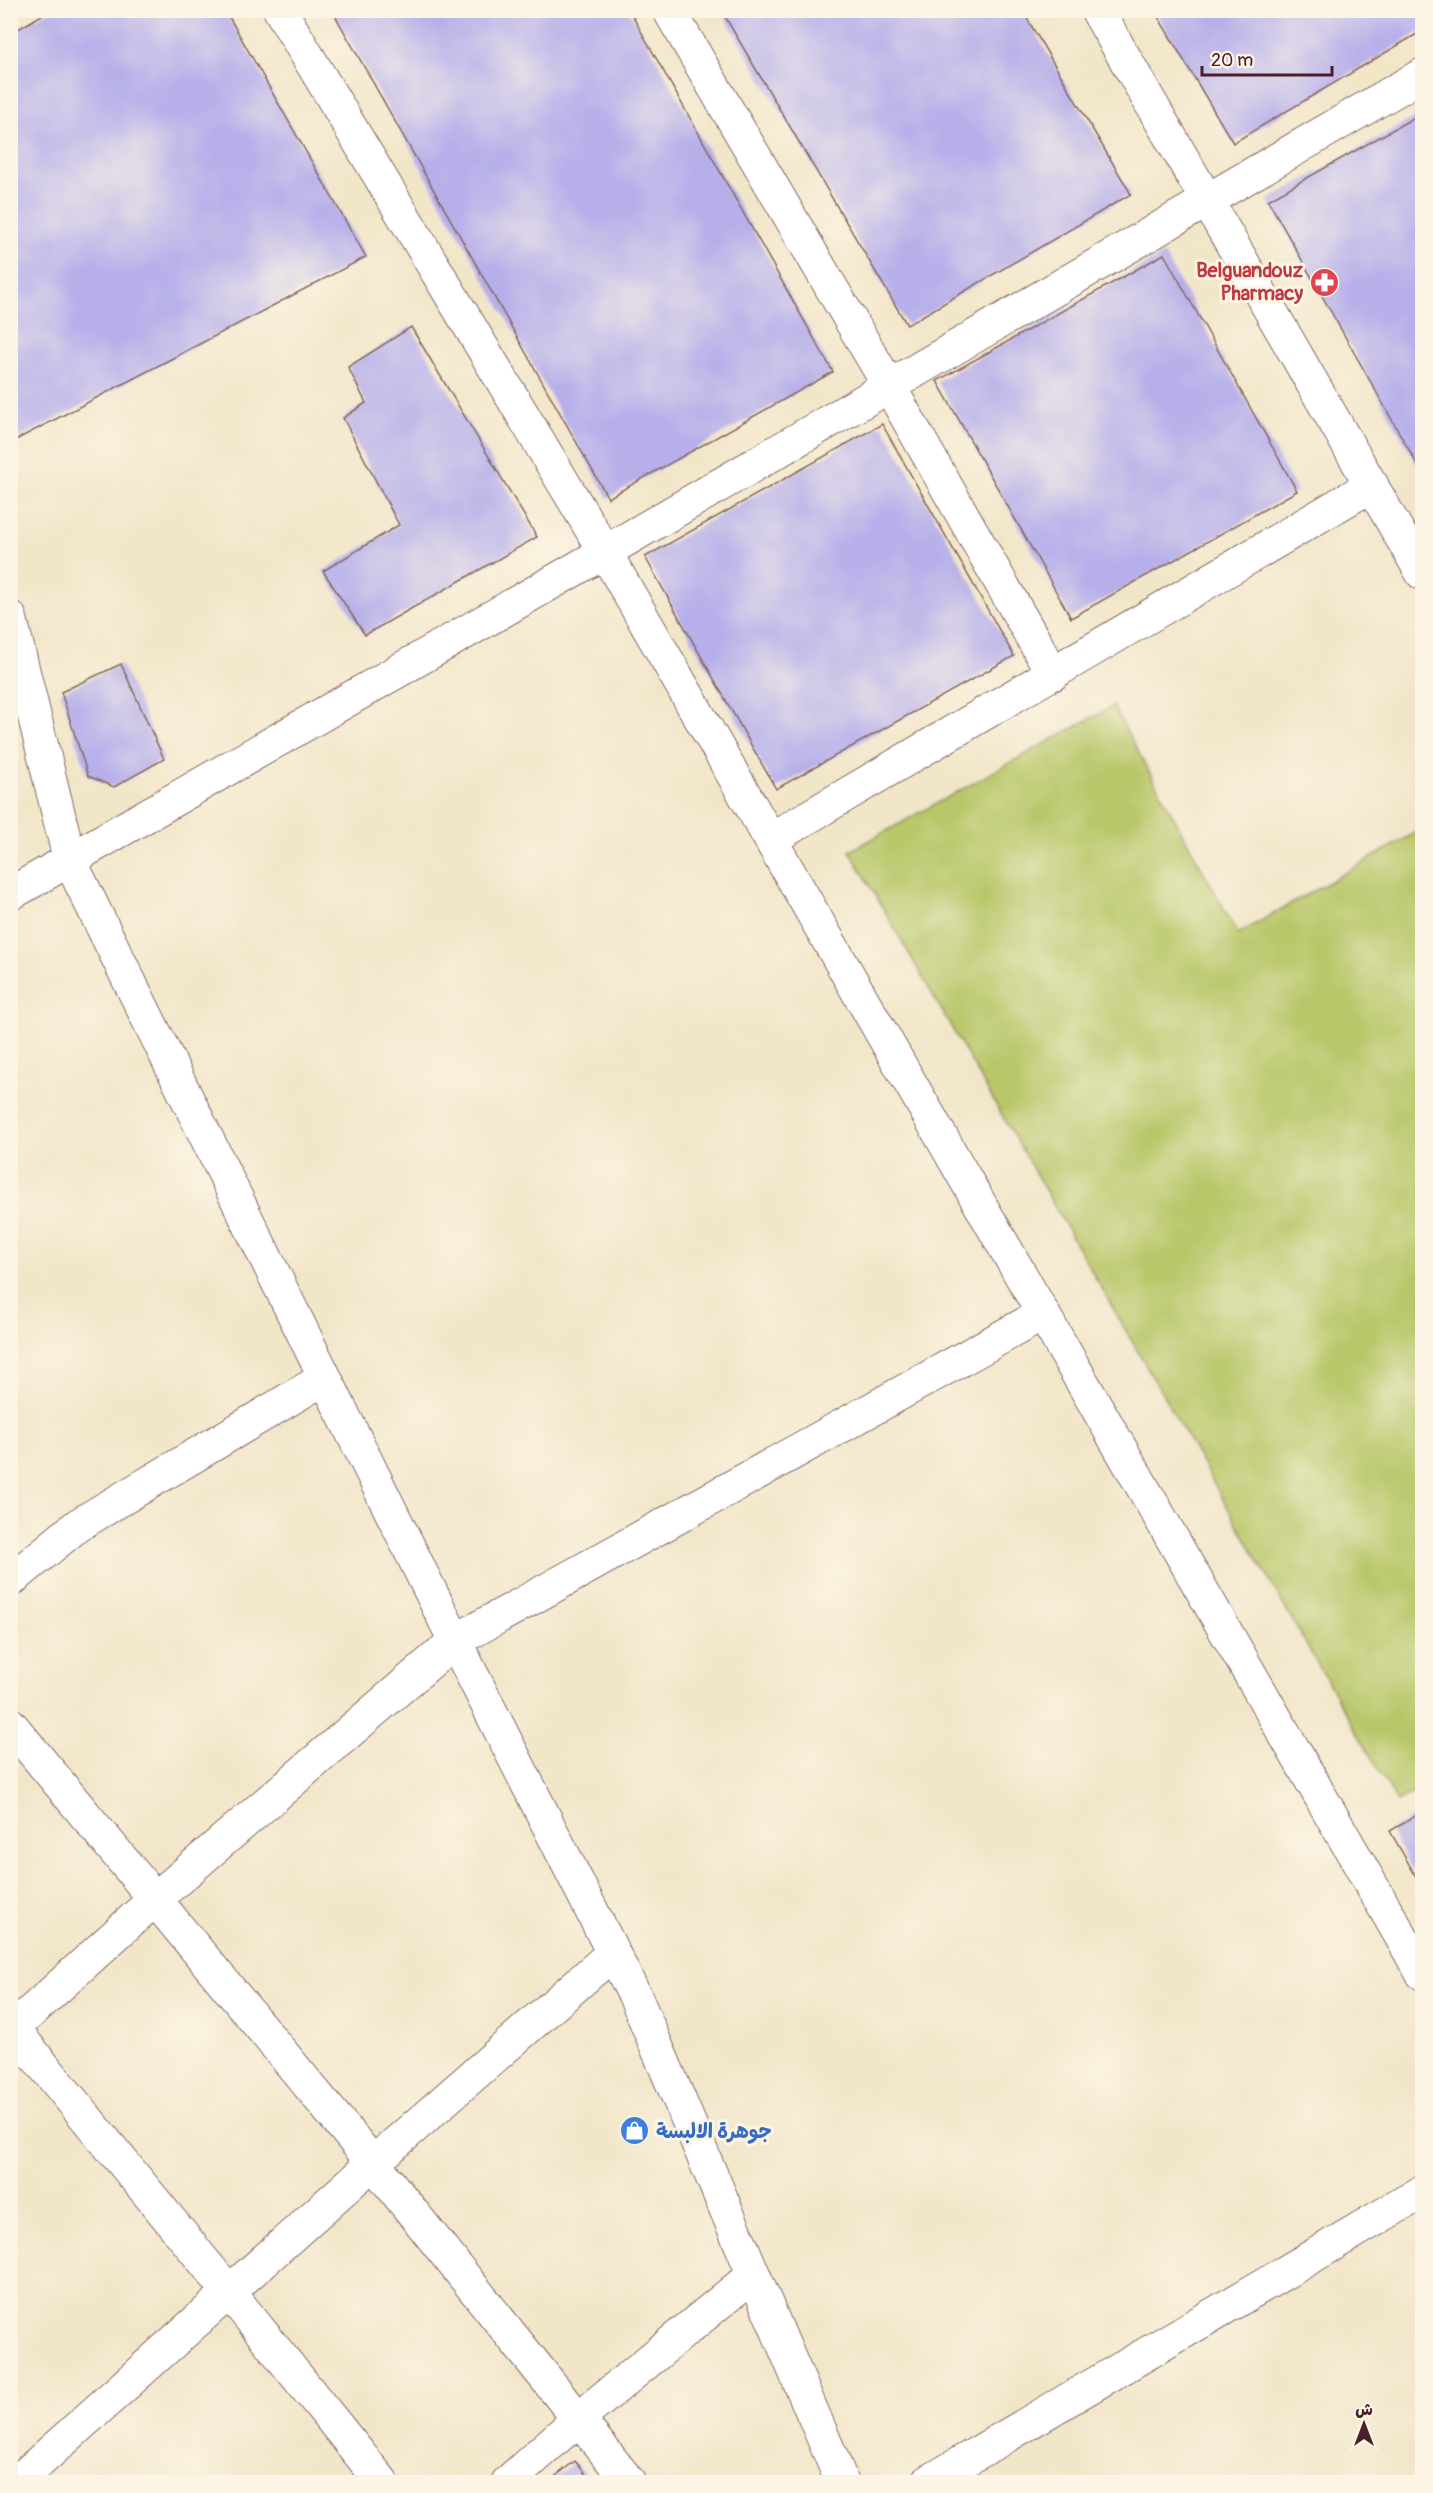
<svg xmlns="http://www.w3.org/2000/svg" width="1433" height="2493" viewBox="0 0 1433 2493" font-family="Pangolin,'Playpen Sans Arabic',sans-serif">
  <style>
    .green { fill: #b9c76a; stroke: #82734a; stroke-width: 1.5 }
    .building { fill: #b6afea }
    .lines { fill: none; stroke-linecap: round; stroke-linejoin: round }
    .minor-casing { stroke: #856562; stroke-width: 35 }
    .minor { stroke: #fff; stroke-width: 33 }
    .labels { text-anchor: middle; stroke-width: 6; stroke-linejoin: round; paint-order: stroke }
    .health-label { font-size: 20px; font-weight: bold; fill: #be3a42; stroke: #fcf5e5; text-anchor: end }
    .shop-label { font-size: 20px; font-weight: bold; fill: #366cbe; stroke: #fcf5e5; text-anchor: start }
  </style>
  <rect width="100%" height="100%" fill="#fcf5e5"/>
  <filter id="ink" filterUnits="userSpaceOnUse"><feTurbulence type="fractalNoise" baseFrequency=".0167" numOctaves="2"/><feDisplacementMap in="SourceGraphic" scale="12" xChannelSelector="R" yChannelSelector="G"/><feConvolveMatrix kernelMatrix="1 2 1 2 8 2 1 2 1" color-interpolation-filters="sRGB"/></filter>
  <filter id="wash" filterUnits="userSpaceOnUse"><feTurbulence type="fractalNoise" baseFrequency=".008" numOctaves="4" result="noise"/><feDisplacementMap in="SourceGraphic" scale="24" xChannelSelector="R" yChannelSelector="G"/><feGaussianBlur stdDeviation="1.35" result="paint"/><feColorMatrix in="noise" values="0 0 0 0 0 0 0 0 0 0 0 0 0 0 0 0 0 1.4 0 .05"/><feComposite in="paint" operator="in"/></filter>
  <g filter="url(#wash)">
    <rect width="100%" height="100%" fill="#f2e6c9"/>
    <polygon class="green" points="1113,706 1238,934 1422,829 1422,1788 1397,1802 850,851"/>
    <g id="blocks">
      <g class="building">
        <polygon points="50,10 225,10 366,257 10,443 10,34"/>
        <polygon points="332,10 629,10 833,372 608,498"/>
        <polygon points="721,10 1022,10 1131,194 907,325"/>
        <polygon points="1154,10 1422,10 1422,31 1233,143"/>
        <polygon points="1422,113 1422,473 1268,200"/>
        <polygon points="1164,254 1297,491 1071,618 937,381"/>
        <polygon points="411,327 537,537 365,635 323,571 399,525 343,418 366,403 348,367"/>
        <polygon points="882,424 1014,656 776,789 645,557"/>
        <polygon points="121,664 164,759 114,787 88,776 61,692"/>
        <polygon points="1422,1812 1422,1887 1390,1831"/>
        <polygon points="575,2461 592,2482 548,2482"/>
      </g>
    </g>
  </g>
  <g filter="url(#ink)">
    <use href="#blocks" fill-opacity="0" stroke="#856562" stroke-width="1.5"/>
    <g class="lines">
      <defs>
        <g id="minor">
          <polyline points="280,10 605,552 1422,1973"/>
          <polyline points="669,10 889,386 1053,674"/>
          <polyline points="1097,10 1422,573"/>
          <polyline points="10,617 70,861 455,1641 636,1998 842,2482"/>
          <polyline points="771,839 1372,485"/>
          <polyline points="10,894 605,552 1422,75"/>
          <polyline points="10,1581 78,1525 325,1378"/>
          <polyline points="10,1724 373,2163 629,2482"/>
          <polyline points="10,2025 229,2292 382,2482"/>
          <polyline points="10,2031 155,1899 455,1641 1043,1314"/>
          <polyline points="17,2482 373,2163 613,1953"/>
          <polyline points="508,2482 578,2419 753,2275"/>
          <polyline points="928,2482 1422,2192"/>
        </g>
      </defs>
      <use href="#minor" class="minor-casing"/>
      <use href="#minor" class="minor"/>
    </g>
  </g>
  <defs>
    <symbol id="pharmacy-disc" viewBox="-11 -11 22 22"><circle r="9.5" fill="#e0444e" stroke="#fcf5e5"/><path d="M-2-6h4v4h4v4h-4v4h-4v-4h-4v-4h4Z" fill="#fff"/></symbol>
    <symbol id="shop-disc" viewBox="-11 -11 22 22"><circle r="9.5" fill="#3f7fe0" stroke="#fcf5e5"/><path d="M-5-2.5h2.3a2.7 3.5 0 0 1 5.4 0H5L5.5 6h-11ZM-1.5-2.5h3a1.5 2.3 0 0 0-3 0Z" fill="#fff"/></symbol>
  </defs>
  <g fill-rule="evenodd">
    <use href="#pharmacy-disc" x="1308" y="266" width="33" height="33"/>
    <use href="#shop-disc" x="618" y="2114" width="33" height="33"/>
  </g>
  <g class="labels">
    <g class="health-label">
      <text x="1303" y="277">Belguandouz<tspan x="1303" dy="23">Pharmacy</tspan></text>
    </g>
    <g class="shop-label">
      <text x="656" y="2138">جوهرة الالبسة</text>
    </g>
  </g>
  <rect width="1433" height="2493" fill="none" stroke="#fcf5e5" stroke-width="36"/>
  <g transform="translate(1364 2424)" stroke="#fcf5e5" stroke-width="4.5" paint-order="stroke">
  <path d="M0-4.5L10 22L0 15L-10 22Z" fill="#4a1f2b"/>
  <text y="-9" font-size="16" font-weight="bold" text-anchor="middle" fill="#4a1f2b">ش</text>
  </g>
  <path d="M1202 66v9h130v-9" fill="none" stroke="#4a1f2b" stroke-width="3"/>
  <text x="1211" y="66" font-size="18" fill="#4a1f2b" stroke="#fcf5e5" stroke-width="4.5" paint-order="stroke">20 m</text>
</svg>
